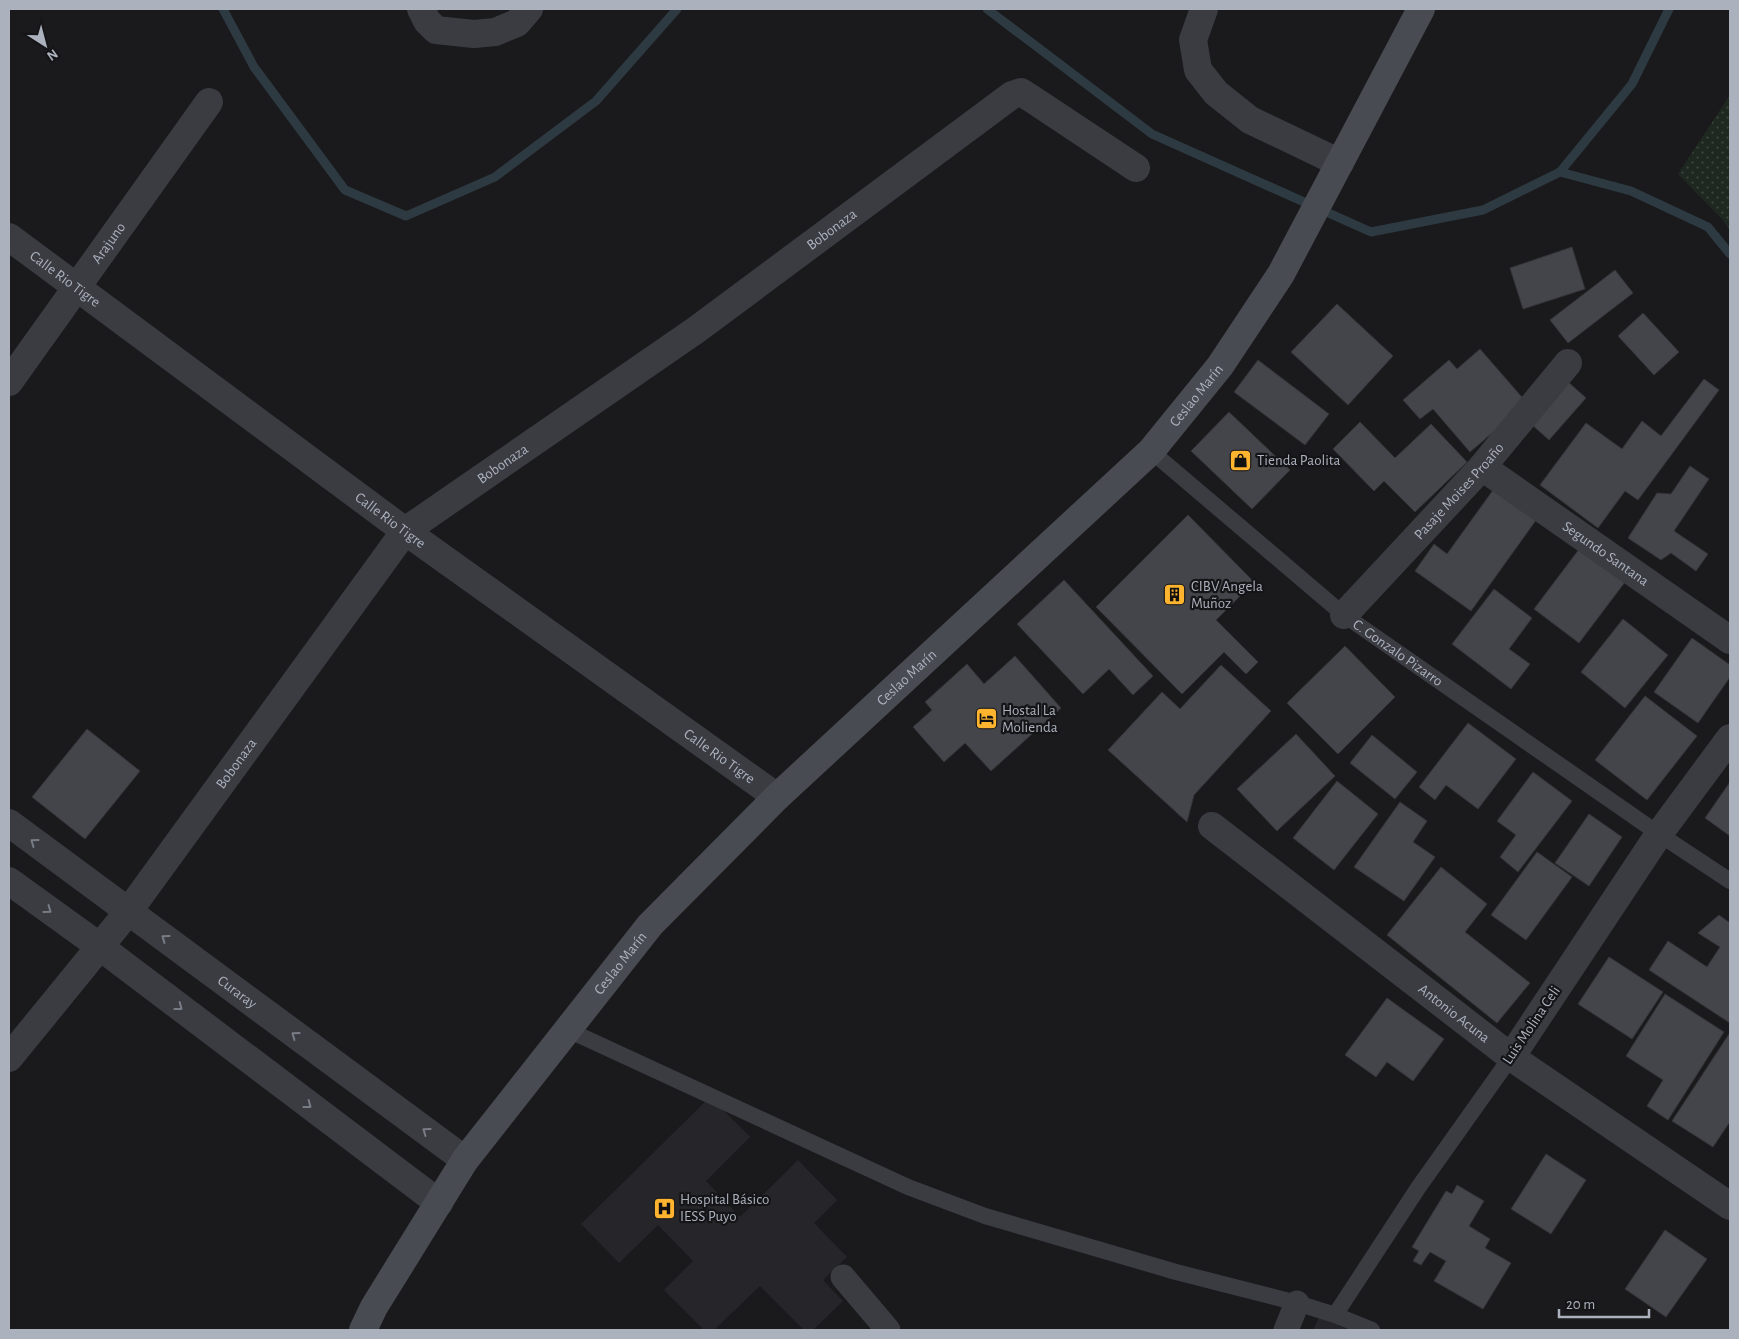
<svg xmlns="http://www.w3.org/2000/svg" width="1739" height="1339" viewBox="0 0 1739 1339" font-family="'Alegreya Sans',sans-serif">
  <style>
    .built { fill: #26262a }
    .park { fill: url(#park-dots) }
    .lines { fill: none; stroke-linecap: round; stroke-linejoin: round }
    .stream { stroke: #2e3a42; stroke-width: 9 }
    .building { fill: #44454a; stroke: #343439 }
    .service { stroke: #3a3c42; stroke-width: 16 }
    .pedestrian { stroke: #3a3c42; stroke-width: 25 }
    .minor { stroke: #3a3c42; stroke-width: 28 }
    .secondary { stroke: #484b52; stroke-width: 28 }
    .oneway { stroke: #787c86 }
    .labels { text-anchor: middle; stroke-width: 4.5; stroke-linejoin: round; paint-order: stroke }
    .street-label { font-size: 15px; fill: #abb1bd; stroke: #151518 }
    .poi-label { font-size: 15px; fill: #abb1bd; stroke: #151518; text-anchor: start }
  </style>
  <defs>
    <pattern id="park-dots" width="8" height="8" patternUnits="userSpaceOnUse" patternTransform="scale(1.25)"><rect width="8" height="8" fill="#1f2820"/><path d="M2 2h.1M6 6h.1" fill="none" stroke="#3d453e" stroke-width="1.8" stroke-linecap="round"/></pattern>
  </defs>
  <rect width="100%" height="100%" fill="#1a1a1c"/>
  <g class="built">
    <polygon points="710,1097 750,1137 706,1181 740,1217 798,1160 837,1200 814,1223 847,1257 823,1280 843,1301 813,1330 804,1330 760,1286 714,1330 704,1330 664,1290 693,1261 658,1225 619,1263 581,1224"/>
    <polygon points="1319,1317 1349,1330 1313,1330"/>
  </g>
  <polygon class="park" points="1730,95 1730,230 1722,219 1678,174"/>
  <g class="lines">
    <g class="stream">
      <polyline points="223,9 254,67 345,190 406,216 495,177 596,101 677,9"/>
      <polyline points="987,9 1152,134 1371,232 1483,210 1560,172 1632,84 1669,9"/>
      <polyline points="1560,172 1631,191 1708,227 1730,254"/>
    </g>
  </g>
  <g class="building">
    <polygon points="1572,247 1585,289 1523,309 1510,268"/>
    <polygon points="1615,270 1633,293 1568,343 1550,320"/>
    <polygon points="1337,304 1393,356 1348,405 1291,352"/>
    <polygon points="1643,313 1679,352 1654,375 1618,336"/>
    <polygon points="1480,349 1527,403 1470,452 1433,409 1420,419 1403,400 1449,360 1457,369"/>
    <polygon points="1258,360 1329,414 1305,445 1234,392"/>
    <polygon points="1704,379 1719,390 1638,500 1625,491 1598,528 1540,485 1586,423 1622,449 1642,421 1661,436"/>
    <polygon points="1567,381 1586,398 1549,440 1530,423"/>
    <polygon points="1229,412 1290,470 1252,509 1191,451"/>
    <polygon points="1360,422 1395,458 1431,424 1467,462 1415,512 1384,481 1374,491 1333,449"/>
    <polygon points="1690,466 1709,479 1674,531 1708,554 1696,571 1671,553 1661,560 1628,538 1657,493 1671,494"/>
    <polygon points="1496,486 1539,516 1471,611 1415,571 1434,544 1447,554"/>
    <polygon points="1188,515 1254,582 1216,620 1258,662 1246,674 1224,652 1182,694 1096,607"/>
    <polygon points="1580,548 1625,582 1579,643 1534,609"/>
    <polygon points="1064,580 1153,676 1133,695 1109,669 1083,694 1017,624"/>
    <polygon points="1494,589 1532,618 1509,649 1530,664 1511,689 1452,644"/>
    <polygon points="1623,619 1668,655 1625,708 1581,672"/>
    <polygon points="1692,638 1730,665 1730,677 1698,723 1654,692"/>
    <polygon points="1345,646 1395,697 1338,754 1287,703"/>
    <polygon points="1015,656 1061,708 991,771 965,743 944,762 913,727 932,710 925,702 967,664 984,684"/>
    <polygon points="1221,665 1271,711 1194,795 1187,822 1108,750 1162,692 1180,709"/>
    <polygon points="1645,696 1697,736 1647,800 1595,760"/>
    <polygon points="1468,723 1516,759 1478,809 1446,785 1435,800 1419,787"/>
    <polygon points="87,729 140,771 85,839 32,797"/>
    <polygon points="1296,734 1335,776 1277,831 1237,789"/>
    <polygon points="1372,735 1417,772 1395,799 1350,763"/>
    <polygon points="1533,772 1572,801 1518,872 1500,857 1516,835 1497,821"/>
    <polygon points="1337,781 1378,814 1334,870 1293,838"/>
    <polygon points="1730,782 1730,836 1705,818"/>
    <polygon points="1400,802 1427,821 1413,842 1435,857 1404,901 1354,867"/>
    <polygon points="1589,814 1622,837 1589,886 1555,863"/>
    <polygon points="1537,852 1572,877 1526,940 1491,915"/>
    <polygon points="1441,867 1487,904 1465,932 1530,983 1497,1023 1387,935"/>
    <polygon points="1719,915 1730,923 1730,1023 1649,970 1668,941 1707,967 1720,947 1698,933"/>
    <polygon points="1609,957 1663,992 1632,1039 1578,1004"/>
    <polygon points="1665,994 1724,1032 1668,1120 1647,1106 1663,1080 1626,1056"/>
    <polygon points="1387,998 1444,1039 1413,1081 1387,1062 1376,1077 1345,1055"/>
    <polygon points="1729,1034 1730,1035 1730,1124 1729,1123 1713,1147 1672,1121"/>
    <polygon points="1546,1154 1586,1180 1551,1234 1511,1209"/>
    <polygon points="1457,1185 1484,1201 1469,1226 1490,1239 1485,1248 1511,1263 1483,1309 1434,1281 1446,1261 1430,1252 1421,1265 1413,1261 1419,1251 1412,1247 1446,1191 1452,1194"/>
    <polygon points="1665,1230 1707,1259 1666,1317 1625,1289"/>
  </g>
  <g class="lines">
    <g class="service">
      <path id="s1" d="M1151 451 1344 615 1659 834 1730 881"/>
      <polyline points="568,1030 908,1187 985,1216 1176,1272 1297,1303 1335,1315 1372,1330"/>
      <polyline points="1335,1315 1418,1188 1511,1057"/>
    </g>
    <g class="pedestrian">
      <polyline points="843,1277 888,1330"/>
      <polyline points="1286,1330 1297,1303"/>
    </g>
    <g class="minor">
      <polyline points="421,9 427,21 436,30 474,34 495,32 517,23 529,9"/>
      <polyline points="1204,9 1193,40 1198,70 1216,93 1250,120 1340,163"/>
      <path id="s2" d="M9 237 405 531 777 797"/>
      <path id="s3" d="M9 382 209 102"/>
      <path id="s4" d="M1482 467 1730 640"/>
      <path id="s5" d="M1344 615 1482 467 1568 363"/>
      <path id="s6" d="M9 823 465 1160"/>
      <path id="s7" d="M1212 826 1511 1057 1730 1206"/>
      <polyline points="9,881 99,946 439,1203"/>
      <polyline points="1511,1057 1659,834 1730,738"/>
      <path id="s8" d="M9 1058 128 912 405 531 696 330 1012 95 1021 92 1032 99 1136 168"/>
    </g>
    <path class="secondary" id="s9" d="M363 1330 374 1307 465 1160 650 925 777 797 1151 451 1220 366 1281 274 1421 9"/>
  </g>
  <defs><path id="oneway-chevron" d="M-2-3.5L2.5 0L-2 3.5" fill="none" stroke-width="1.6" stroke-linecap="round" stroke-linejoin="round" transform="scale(1.25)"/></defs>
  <g class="oneway">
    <use href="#oneway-chevron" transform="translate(34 842) rotate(-144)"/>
    <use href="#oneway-chevron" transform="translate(48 910) rotate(36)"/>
    <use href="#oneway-chevron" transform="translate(165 938) rotate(-144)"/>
    <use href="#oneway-chevron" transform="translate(179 1007) rotate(37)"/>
    <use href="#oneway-chevron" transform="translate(295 1035) rotate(-144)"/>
    <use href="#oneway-chevron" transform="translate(308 1105) rotate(37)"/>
    <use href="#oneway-chevron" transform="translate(426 1131) rotate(-144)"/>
  </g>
  <defs>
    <symbol id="shop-square" viewBox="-11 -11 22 22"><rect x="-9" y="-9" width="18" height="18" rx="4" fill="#ffb42f" stroke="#151518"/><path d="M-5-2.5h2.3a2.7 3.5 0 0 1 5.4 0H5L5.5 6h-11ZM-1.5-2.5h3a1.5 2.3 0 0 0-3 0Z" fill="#111"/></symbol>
    <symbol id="building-square" viewBox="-11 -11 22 22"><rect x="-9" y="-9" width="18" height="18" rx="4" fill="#ffb42f" stroke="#151518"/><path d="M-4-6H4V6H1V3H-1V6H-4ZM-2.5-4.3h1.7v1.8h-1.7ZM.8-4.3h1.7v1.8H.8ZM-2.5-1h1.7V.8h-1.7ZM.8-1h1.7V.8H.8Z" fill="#111"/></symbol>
    <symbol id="hotel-square" viewBox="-11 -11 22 22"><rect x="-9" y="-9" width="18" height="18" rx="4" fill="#ffb42f" stroke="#151518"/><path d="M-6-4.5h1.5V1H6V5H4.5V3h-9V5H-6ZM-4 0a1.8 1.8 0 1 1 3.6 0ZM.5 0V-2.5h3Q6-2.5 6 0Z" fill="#111"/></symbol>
    <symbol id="hospital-square" viewBox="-11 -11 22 22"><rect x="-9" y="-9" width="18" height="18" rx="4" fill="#ffb42f" stroke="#151518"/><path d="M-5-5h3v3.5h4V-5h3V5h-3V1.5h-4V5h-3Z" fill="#111"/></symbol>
  </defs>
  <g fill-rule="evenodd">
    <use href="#shop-square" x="1228" y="448" width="25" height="25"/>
    <use href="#building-square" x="1162" y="582" width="25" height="25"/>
    <use href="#hotel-square" x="974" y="706" width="25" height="25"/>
    <use href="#hospital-square" x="652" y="1196" width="25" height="25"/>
  </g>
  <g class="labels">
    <g class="street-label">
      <text dy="5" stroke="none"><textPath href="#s8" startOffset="1182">Bobonaza</textPath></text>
      <text dy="5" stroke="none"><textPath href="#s3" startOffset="171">Arajuno</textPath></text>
      <text dy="5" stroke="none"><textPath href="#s2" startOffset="70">Calle Rio Tigre</textPath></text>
      <text dy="5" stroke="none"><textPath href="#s9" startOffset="1259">Ceslao Marín</textPath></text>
      <text dy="5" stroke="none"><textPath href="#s8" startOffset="778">Bobonaza</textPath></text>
      <text dy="5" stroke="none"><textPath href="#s5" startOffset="169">Pasaje Moises Proaño</textPath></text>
      <text dy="5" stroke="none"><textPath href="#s2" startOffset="475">Calle Rio Tigre</textPath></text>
      <text dy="5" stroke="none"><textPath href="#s4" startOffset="151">Segundo Santana</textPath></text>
      <text dy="5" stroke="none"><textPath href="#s1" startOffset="319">C. Gonzalo Pizarro</textPath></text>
      <text dy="5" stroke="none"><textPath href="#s9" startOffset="854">Ceslao Marín</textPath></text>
      <text dy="5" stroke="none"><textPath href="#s2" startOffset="880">Calle Rio Tigre</textPath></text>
      <text dy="5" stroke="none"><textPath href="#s8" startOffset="372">Bobonaza</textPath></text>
      <text dy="5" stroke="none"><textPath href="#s9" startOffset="449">Ceslao Marín</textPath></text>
      <text dy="5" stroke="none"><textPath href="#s6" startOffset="284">Curaray</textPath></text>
      <text dy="5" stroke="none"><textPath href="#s7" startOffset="306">Antonio Acuna</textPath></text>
      <text transform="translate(1531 1025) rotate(-56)" y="5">Luis Molina Celi</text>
    </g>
    <g class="poi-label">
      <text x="1257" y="465">Tienda Paolita</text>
      <text x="1191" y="591">CIBV Angela<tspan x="1191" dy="17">Muñoz</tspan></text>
      <text x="1002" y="715">Hostal La<tspan x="1002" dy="17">Molienda</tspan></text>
      <text x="680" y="1204">Hospital Básico<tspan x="680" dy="17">IESS Puyo</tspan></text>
    </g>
  </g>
  <rect width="1739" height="1339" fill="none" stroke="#abb1bd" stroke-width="20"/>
  <g transform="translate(45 45) rotate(144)" stroke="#151518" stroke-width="4" paint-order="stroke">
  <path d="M0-4L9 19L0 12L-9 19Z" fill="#abb1bd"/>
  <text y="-8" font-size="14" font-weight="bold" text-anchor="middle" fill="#abb1bd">N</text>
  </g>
  <path d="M1559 1309v8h90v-8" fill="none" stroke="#abb1bd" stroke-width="2.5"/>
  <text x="1566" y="1309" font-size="15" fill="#abb1bd" stroke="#151518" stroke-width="4" paint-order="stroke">20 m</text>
</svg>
